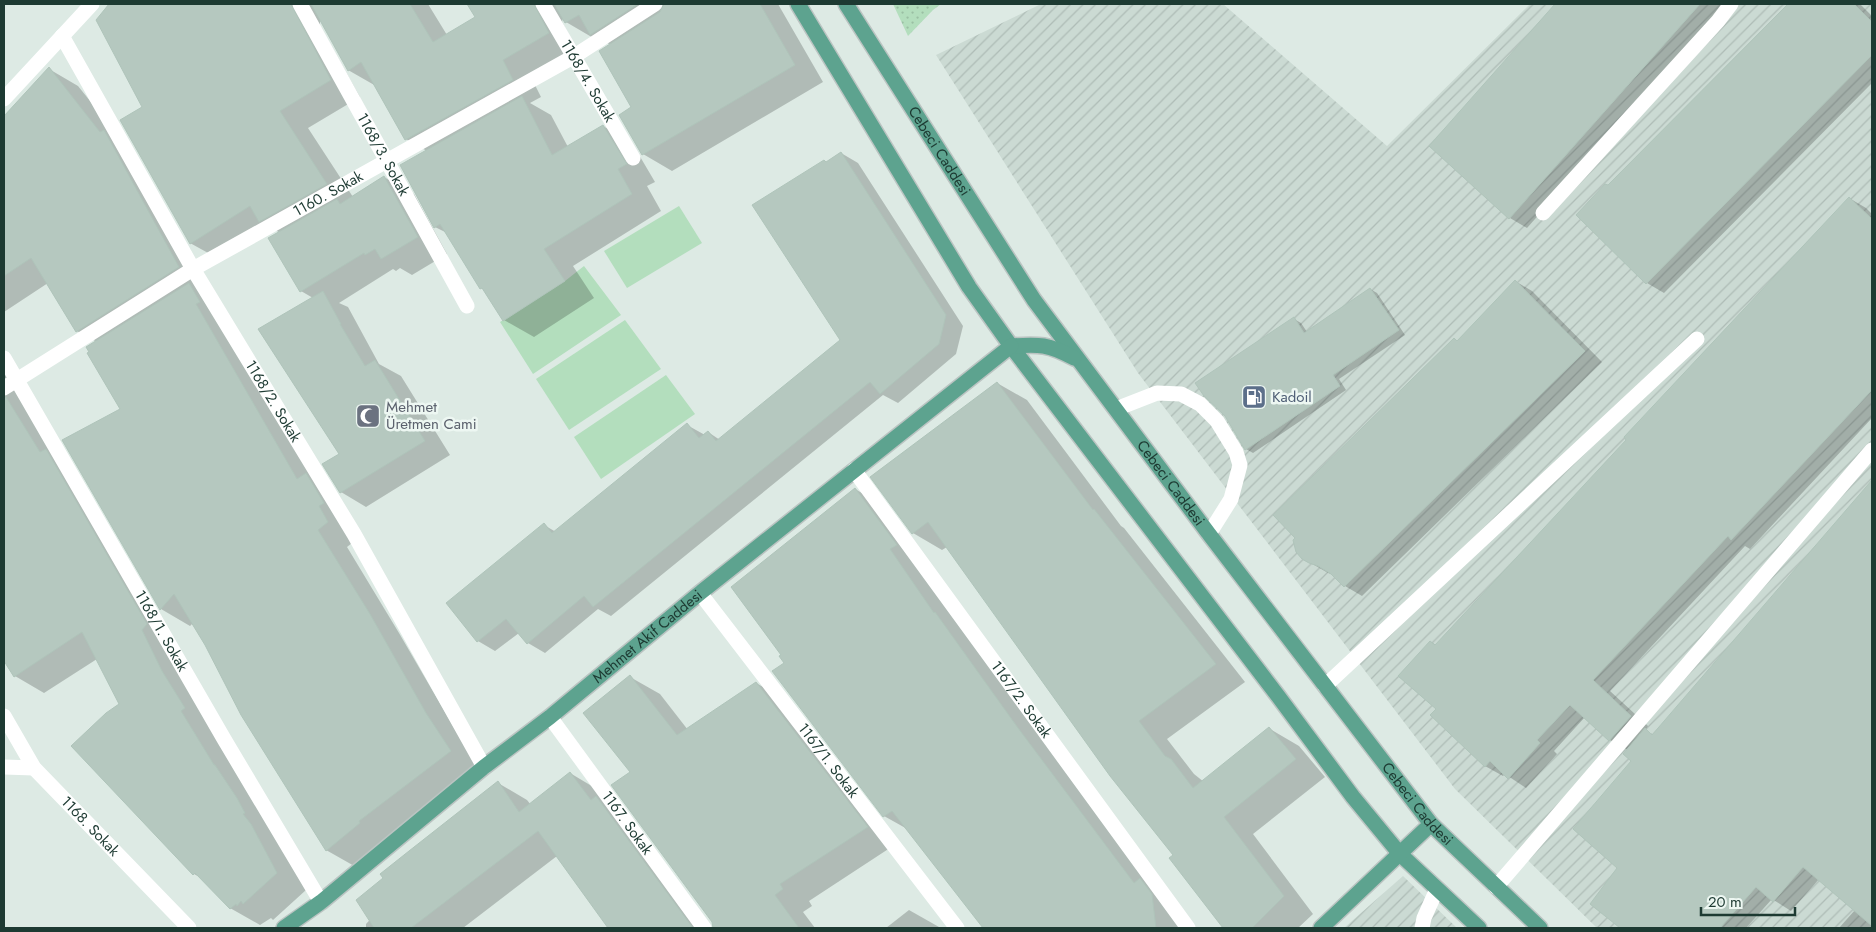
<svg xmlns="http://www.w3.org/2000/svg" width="1876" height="932" viewBox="0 0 1876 932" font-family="Jost,sans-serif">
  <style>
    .industrial { fill: url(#industrial-furrows) }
    .grass { fill: url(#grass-dots) }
    .garden { fill: #b3debd }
    .shadow { fill: #0003 }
    .building { fill: #b5c8bf; stroke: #afc4ba }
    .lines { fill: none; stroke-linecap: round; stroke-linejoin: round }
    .major-casing { stroke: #bbc4c2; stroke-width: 18 }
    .minor { stroke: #fff; stroke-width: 15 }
    .major { stroke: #5da38f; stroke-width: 15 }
    .labels { text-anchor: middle; stroke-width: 5; stroke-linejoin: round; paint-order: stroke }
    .street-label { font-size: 15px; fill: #1d3a32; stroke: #edf7f2 }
    .service-label { font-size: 15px; fill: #4e5e75; stroke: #edf7f2; text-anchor: start }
    .worship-label { font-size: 15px; fill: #5b616d; stroke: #edf7f2; text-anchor: start }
  </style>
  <defs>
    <pattern id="industrial-furrows" width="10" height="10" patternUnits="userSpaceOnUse" patternTransform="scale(1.25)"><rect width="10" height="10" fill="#cbdad3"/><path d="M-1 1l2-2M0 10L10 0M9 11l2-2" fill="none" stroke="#aebcb6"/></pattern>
    <pattern id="grass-dots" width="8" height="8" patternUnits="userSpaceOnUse" patternTransform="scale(1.25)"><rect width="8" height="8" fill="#b3debd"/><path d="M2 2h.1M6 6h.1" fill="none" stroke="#9abfa3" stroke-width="1.8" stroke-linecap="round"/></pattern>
  </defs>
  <rect width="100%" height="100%" fill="#ddeae4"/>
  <g class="industrial">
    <polygon points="1041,4 1223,4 1387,146 1530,4 1872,4 1872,928 1597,928 1455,789 1138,373 936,55"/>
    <polygon points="1403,876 1457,928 1344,928"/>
  </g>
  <polygon class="grass" points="893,4 941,4 933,10 908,36"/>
  <g class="garden">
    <polygon points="679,206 702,243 627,288 604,251"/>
    <polygon points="584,266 621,315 533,374 500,322 565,281"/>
    <polygon points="625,320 661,369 569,430 536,379"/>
    <polygon points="666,375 695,414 601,479 574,437"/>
  </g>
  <g class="shadow">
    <polygon points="111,4 428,4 447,35 477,18 470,4 778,4 823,82 672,171 643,154 633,108 611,45 598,38 595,39 566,22 563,18 562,22 577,50 531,77 541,97 530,103 551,115 568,147 603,126 632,143 655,182 647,186 661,211 573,266 594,298 534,337 504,320 485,290 481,288 447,233 435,227 427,151 406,139 376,86 348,70 320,19 320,26 360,97 308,128 353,197 384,177 414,194 447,254 412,275 400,268 396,271 393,269 339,303 348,307 379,364 401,376 450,455 366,507 341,492 341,455 313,298 301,291 280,233 271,227 219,259 190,243 143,107 98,20"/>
    <polygon points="1568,4 1726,4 1527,228 1510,218 1431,145"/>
    <polygon points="1788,4 1860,4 1872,16 1872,83 1664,293 1647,283 1578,215 1608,187"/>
    <polygon points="49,69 78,86 123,142 208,284 357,539 347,547 399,633 456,731 479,768 356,867 326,850 193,623 190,626 161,609 64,441 122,409 97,342 77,331 48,283 4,312 4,118"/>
    <polygon points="841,153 858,163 963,326 956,354 898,403 883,395 611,616 598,609 545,653 528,643 519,633 495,651 478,641 544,525 556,532 687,425 705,435 708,432 720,440 841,341 827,163"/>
    <polygon points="1849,198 1866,208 1872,214 1872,418 1750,549 1745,546 1610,691 1648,726 1645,730 1654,735 1872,481 1872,778 1811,850 1830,866 1872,819 1872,928 1839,928 1855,910 1819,879 1791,911 1772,899 1746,928 1621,928 1592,904 1619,868 1632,761 1628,750 1610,740 1585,717 1554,751 1557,754 1526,788 1505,774 1503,776 1485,766 1437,709 1431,642 1436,645 1628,439"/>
    <polygon points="1515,281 1532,291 1602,362 1362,596 1345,586 1332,574 1328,573 1302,558 1458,341"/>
    <polygon points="1370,289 1377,293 1405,335 1339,379 1346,390 1253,453 1246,449 1294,319 1301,323 1307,332"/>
    <polygon points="4,353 306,890 273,920 271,918 260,925 230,908 203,879 194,874 120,705 97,659 44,693 15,676 4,659"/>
    <polygon points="997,383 1027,400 1121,526 1124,528 1245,682 1167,739 1194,774 1204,782 1270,729 1299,746 1325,777 1253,834 1313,914 1298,928 1225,928 1171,858 1175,856 947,547 942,550 913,533"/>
    <polygon points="855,489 884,506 1182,928 984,928 909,830 884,816 786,663"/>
    <polygon points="630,677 660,694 688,730 756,683 786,700 896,844 809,901 812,906 803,912 815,928 714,928 713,922 632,772"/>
    <polygon points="570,773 600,791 709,928 609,928 557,856 463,928 366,928 366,924 498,783 527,800 531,805"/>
    <polygon points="909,910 939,927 939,928 886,928"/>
  </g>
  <g class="building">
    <polygon points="109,4 291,4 331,80 280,111 327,184 259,222 250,206 190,244 120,120 142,107 96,20"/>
    <polygon points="311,4 410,4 433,42 475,17 467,4 534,4 549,33 503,60 513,80 405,140 361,62 348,71"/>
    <polygon points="554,4 638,4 590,35 579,15 565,23"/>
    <polygon points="664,4 760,4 795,65 642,155 619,115 631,107 599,51 660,12"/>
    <polygon points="1555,4 1700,4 1509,219 1429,146"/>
    <polygon points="1788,4 1854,4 1872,22 1872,55 1646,284 1576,215 1605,184 1608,185"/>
    <polygon points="49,67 100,132 104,130 179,267 76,332 31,258 4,276 4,116"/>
    <polygon points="522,96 552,155 603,125 627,164 618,169 632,194 544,249 565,281 503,321 482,288 480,289 440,224 434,228 400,165"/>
    <polygon points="841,152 946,315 939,344 880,394 870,382 593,607 584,596 527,644 506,619 477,642 446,603 544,523 552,533 687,423 699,438 708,431 716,441 840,340 752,205 824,160 826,162"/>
    <polygon points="384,176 418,237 381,259 375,249 365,255 364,253 300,292 268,238 337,199 340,204"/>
    <polygon points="1849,197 1872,219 1872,390 1731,540 1728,536 1593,680 1631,716 1609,741 1570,705 1537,740 1540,743 1508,779 1490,761 1485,767 1430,715 1436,709 1398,676 1430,641 1435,645 1626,440 1624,437"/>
    <polygon points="1515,280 1585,351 1344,587 1331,574 1318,566 1309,563 1302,559 1296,552 1293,540 1295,538 1273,515 1454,338 1457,341"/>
    <polygon points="189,283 200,302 196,304 297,479 306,473 324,503 319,506 328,522 318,530 370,614 426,713 451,751 359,821 360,823 326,851 241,715 205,645 174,594 160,610 62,440 120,409 87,353 89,352 86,347"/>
    <polygon points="1370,288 1399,330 1333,375 1340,386 1245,450 1225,416 1204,396 1195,383 1294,317 1304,333"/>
    <polygon points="323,291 341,324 340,324 365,366 375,360 425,441 340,493 322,464 339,454 258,329"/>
    <polygon points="997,382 1093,510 1094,509 1216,664 1139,721 1165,756 1171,759 1193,788 1269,727 1296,759 1224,817 1284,896 1252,928 1223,928 1169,858 1173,855 1110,776 928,522 912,534 870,477"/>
    <polygon points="4,397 6,397 40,452 46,449 147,624 142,630 162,671 185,708 181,711 214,765 215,765 237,798 245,813 243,814 251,824 277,873 243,904 241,901 237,906 236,904 230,909 195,873 193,875 71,746 106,713 119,704 82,632 14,677 4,661"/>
    <polygon points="1872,480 1872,926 1803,867 1773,902 1756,887 1720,928 1620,928 1590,904 1617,868 1573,829 1631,761 1623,754 1645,728 1652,735"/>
    <polygon points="855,488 897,545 890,549 934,613 935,612 1018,728 1134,883 1140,878 1152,894 1156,928 983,928 892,811 883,817 772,671 784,663 779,656 781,655 731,587"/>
    <polygon points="630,675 677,735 756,682 868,827 780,884 783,889 775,895 799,928 713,928 712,922 611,785 630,772 583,713"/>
    <polygon points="570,772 591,800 596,796 693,928 608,928 538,831 411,928 374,928 356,900 383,878 380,874 409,851 498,781 519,812"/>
  </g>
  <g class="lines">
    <defs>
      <g id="major">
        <polyline points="798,4 969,287 1011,346 1278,696 1353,797 1400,854 1479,928"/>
        <path id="s10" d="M846 4 1034 300 1209 534 1431 824 1540 928"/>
        <path d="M1011 346C1039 344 1049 344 1074 358"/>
        <path id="s11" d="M284 928 321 902 484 767 550 717 700 593 1011 346"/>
        <polyline points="1321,928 1431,824"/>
      </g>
    </defs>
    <use href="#major" class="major-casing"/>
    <g class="minor">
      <path id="s1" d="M300 4 467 306"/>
      <path id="s2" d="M543 4 633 158"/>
      <path id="s3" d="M62 36 193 269 354 534 484 767"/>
      <polyline points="4,99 92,4"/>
      <polyline points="1543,213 1718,21 1731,4"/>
      <path id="s4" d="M4 358 224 739 321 902"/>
      <path id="s5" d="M4 388 193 269 573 57 655 4"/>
      <polyline points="1116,409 1157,393 1181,394 1200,404 1217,421 1236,452 1240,465 1231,499 1209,534"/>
      <path id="s6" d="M854 470 1188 928"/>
      <path id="s7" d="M700 593 957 928"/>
      <polyline points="1325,686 1697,339"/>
      <path id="s8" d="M4 716 34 768 189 928"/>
      <path id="s9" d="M550 717 704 928"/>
      <polyline points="4,767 34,768"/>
      <polyline points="1496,887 1872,450"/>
      <polyline points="1422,928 1424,918 1437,889"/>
    </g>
    <use href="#major" class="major"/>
  </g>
  <defs>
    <symbol id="fuel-square" viewBox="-11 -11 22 22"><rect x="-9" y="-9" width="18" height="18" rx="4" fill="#5c6f8a" stroke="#edf7f2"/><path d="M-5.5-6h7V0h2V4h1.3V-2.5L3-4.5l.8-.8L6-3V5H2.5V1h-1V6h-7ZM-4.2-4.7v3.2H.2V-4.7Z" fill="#fff"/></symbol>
    <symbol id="mosque-square" viewBox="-11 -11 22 22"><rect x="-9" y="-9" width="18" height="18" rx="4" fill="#6b7280" stroke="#edf7f2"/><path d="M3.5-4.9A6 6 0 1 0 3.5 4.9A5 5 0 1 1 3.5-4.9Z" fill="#fff"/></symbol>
  </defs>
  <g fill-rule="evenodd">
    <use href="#fuel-square" x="1240" y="383" width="28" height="28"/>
    <use href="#mosque-square" x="354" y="402" width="28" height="28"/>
  </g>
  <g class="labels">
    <g class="street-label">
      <text dy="5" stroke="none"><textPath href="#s2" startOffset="89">1168/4. Sokak</textPath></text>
      <text dy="5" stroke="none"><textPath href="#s10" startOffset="174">Cebeci Caddesi</textPath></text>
      <text dy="5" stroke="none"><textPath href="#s1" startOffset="172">1168/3. Sokak</textPath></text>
      <text dy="5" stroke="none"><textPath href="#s5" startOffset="378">1160. Sokak</textPath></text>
      <text dy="5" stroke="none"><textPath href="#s3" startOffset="422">1168/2. Sokak</textPath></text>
      <text dy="5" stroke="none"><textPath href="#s10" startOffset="579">Cebeci Caddesi</textPath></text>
      <text dy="5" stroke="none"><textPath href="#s4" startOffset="315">1168/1. Sokak</textPath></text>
      <text dy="5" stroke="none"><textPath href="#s11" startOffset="466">Mehmet Akif Caddesi</textPath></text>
      <text dy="5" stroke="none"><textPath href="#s6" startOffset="284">1167/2. Sokak</textPath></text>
      <text dy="5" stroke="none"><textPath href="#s7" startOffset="211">1167/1. Sokak</textPath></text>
      <text dy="5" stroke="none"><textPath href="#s10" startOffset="984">Cebeci Caddesi</textPath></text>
      <text dy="5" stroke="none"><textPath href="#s9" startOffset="131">1167. Sokak</textPath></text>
      <text dy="5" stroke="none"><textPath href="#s8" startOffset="141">1168. Sokak</textPath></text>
    </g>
    <g class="service-label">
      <text x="1272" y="402">Kadoil</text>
    </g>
    <g class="worship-label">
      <text x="386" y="412">Mehmet<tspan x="386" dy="17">Üretmen Cami</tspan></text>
    </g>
  </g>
  <rect width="1876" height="932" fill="none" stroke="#1d3a32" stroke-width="10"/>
  <path d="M1701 907v8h94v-8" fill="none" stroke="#1d3a32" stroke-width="2.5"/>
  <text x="1708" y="907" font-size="15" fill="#1d3a32" stroke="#edf7f2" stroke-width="4" paint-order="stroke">20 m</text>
</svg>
